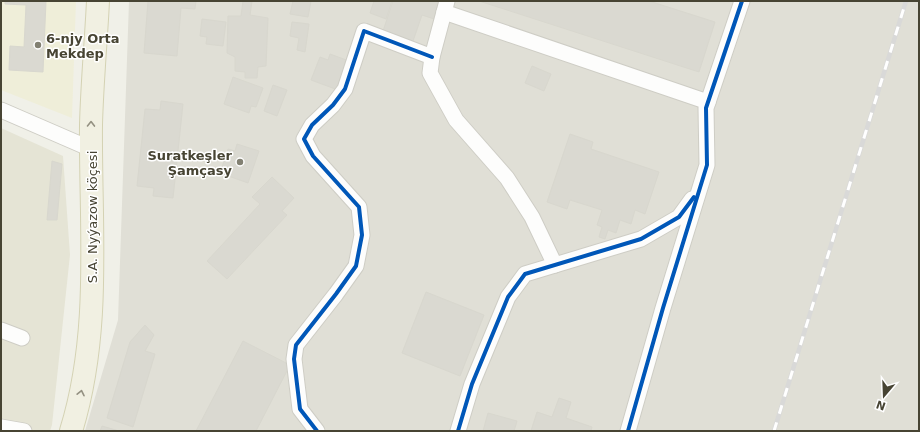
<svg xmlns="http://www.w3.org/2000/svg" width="920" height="432" viewBox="0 0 920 432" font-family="'DejaVu Sans',sans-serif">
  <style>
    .residential { fill: #e5e4d5 }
    .industrial { fill: #e0dfd6 }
    .education { fill: #efeed9 }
    .building { fill: #dad9d1; stroke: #d8d7ce }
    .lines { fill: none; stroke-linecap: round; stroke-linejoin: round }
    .street-casing { stroke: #cecdc5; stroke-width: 17 }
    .primary-casing { stroke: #d4d2b3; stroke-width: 24 }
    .street { stroke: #fdfdfc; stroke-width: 15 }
    .primary { stroke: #f1f0e2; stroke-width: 22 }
    .rail-casing { stroke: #d9d9d8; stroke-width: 4.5 }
    .rail { stroke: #fff; stroke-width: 3; stroke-dasharray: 9; stroke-linecap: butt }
    .cycleway-casing { stroke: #fff; stroke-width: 6 }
    .cycleway { stroke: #0057b8; stroke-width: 4 }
    .oneway { stroke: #949182 }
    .poi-dot { fill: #828072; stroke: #fff; stroke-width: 1.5 }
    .labels { text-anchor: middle; stroke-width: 3; stroke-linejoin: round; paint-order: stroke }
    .poi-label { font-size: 13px; font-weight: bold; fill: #474433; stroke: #fff; text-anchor: start }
    .street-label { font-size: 13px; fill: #474433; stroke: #fff }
  </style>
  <rect width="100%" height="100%" fill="#f0f0e8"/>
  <polygon class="residential" points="1,128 63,156 70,255 52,425 50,431 1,431"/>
  <polygon class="industrial" points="129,1 919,1 919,431 85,431 118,320"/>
  <polygon class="education" points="1,1 76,1 72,118 1,90"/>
  <g class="building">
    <polygon points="5,1 46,1 43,72 9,70 10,46 24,47 26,5 5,4"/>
    <polygon points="148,1 196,1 195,9 181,8 177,56 144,53"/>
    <polygon points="243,1 252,1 250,15 268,18 266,66 258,67 257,78 245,78 245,72 235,71 235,57 227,53 228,16 241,16"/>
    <polygon points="293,1 311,1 308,17 290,14"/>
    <polygon points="374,1 392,1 386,19 370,13"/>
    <polygon points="393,1 440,1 434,19 422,15 413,41 383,31"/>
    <polygon points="479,1 649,1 715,22 699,72"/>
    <polygon points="202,19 226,22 223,46 206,44 207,37 200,36"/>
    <polygon points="292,22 309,24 305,52 297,50 299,38 290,36"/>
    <polygon points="330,54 349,61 338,90 311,80 320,57 328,60"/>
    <polygon points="532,66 551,74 544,91 525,83"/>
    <polygon points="233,77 263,88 256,107 251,106 249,113 224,104"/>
    <polygon points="273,85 287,90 277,116 264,111"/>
    <polygon points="161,101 183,104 173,198 153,196 154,188 137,186 145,109 160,110"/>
    <polygon points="570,134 593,142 591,149 659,172 645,214 635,210 631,224 620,220 616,233 608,230 605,239 599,237 602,227 597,225 602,210 570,200 567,209 547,202"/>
    <polygon points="237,144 259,151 248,183 220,173 228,149 235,151"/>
    <polygon points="52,161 62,164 57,220 47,220"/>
    <polygon points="272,177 294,198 282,211 287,215 227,279 207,261 260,204 252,197"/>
    <polygon points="426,292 484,315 460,376 402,353"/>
    <polygon points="145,325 154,335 145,351 155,354 133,427 107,418 130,342"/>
    <polygon points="243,341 290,365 256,431 196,431"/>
    <polygon points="559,398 571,402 566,418 592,427 591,431 531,431 537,412 552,417"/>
    <polygon points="488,413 517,421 514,431 483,431"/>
    <polygon points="102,426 119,431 100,431"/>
  </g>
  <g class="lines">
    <defs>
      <g id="street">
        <polyline points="447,1 432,57 430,73 456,120 507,178 532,217 555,265"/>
        <polyline points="444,12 708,102"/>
        <polyline points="1,110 91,149"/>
        <polyline points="1,330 22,338"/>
        <polyline points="1,427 24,431"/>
        <polyline points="317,431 300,409 294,359 296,345 336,294 356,266 362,235 359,207 313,156 304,139 312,125 333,105 345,89 364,31 432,57"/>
        <polyline points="458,431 472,384 508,297 525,274 641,239 679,217 692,199"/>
        <polyline points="628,431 663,308 707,165 706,108 742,1"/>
      </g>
      <path id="primary" d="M71 431C102 331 90 227 91 125 92 84 96 42 98 1"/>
    </defs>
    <use href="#street" class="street-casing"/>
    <use href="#primary" class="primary-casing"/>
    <use href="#street" class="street"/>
    <use href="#primary" class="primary"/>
    <defs>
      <polyline id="rail" points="774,431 906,1"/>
    </defs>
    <use href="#rail" class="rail-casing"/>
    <use href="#rail" class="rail"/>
    <defs>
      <g id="cycleway">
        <polyline points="317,431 300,409 294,359 296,345 336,294 356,266 362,235 359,207 313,156 304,139 312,125 333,105 345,89 364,31 432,57"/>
        <polyline points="458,431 472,384 508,297 525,274 641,239 679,217 694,197"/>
        <polyline points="628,431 663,308 707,165 706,108 742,1"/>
      </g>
    </defs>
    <use href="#cycleway" class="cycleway-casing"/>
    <use href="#cycleway" class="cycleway"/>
  </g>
  <defs><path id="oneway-chevron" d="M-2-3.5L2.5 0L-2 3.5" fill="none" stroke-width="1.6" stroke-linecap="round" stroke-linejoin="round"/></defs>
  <g class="oneway">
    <use href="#oneway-chevron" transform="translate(91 124) rotate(-89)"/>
    <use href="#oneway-chevron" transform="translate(81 393) rotate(-78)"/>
  </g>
  <g class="poi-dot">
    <circle cx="38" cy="45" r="4"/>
    <circle cx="240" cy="162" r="4"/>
  </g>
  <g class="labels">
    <g class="poi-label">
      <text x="46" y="43">6-njy Orta<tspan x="46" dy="15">Mekdep</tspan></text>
      <text x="232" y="160" text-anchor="end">Suratkeşler<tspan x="232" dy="15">Şamçasy</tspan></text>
    </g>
    <g class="street-label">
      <text transform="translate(92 217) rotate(-90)" y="5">S.A. Nyýazow köçesi</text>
    </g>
  </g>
  <rect width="920" height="432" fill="none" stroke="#474433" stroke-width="4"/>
  <g transform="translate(884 396) rotate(199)" stroke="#ffffff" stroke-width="3" paint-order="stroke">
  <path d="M0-3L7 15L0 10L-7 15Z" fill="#474433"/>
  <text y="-6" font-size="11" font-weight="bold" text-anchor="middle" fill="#474433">N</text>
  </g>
</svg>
